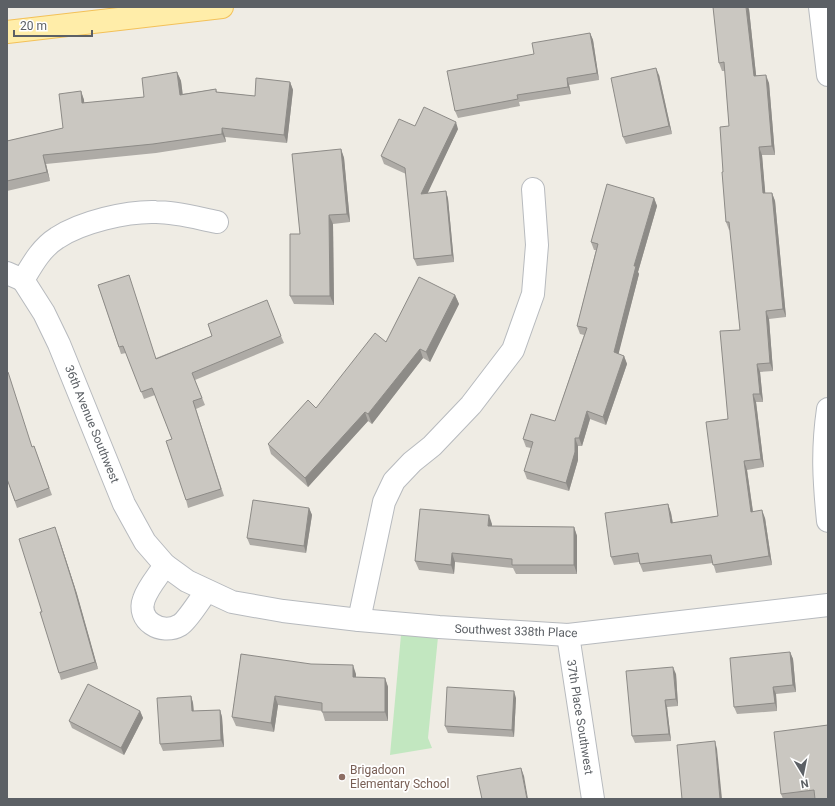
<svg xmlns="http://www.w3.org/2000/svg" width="835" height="806" viewBox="0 0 835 806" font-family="Roboto,sans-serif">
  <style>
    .green { fill: #c2e7c0 }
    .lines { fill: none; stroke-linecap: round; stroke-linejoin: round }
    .minor-casing { stroke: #b7babe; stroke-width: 24 }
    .major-casing { stroke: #f3c159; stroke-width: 24 }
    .minor { stroke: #fff; stroke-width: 22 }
    .major { stroke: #ffeda9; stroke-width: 22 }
    .wall { fill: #aeaba6 }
    .shaded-wall { fill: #8d8b87 }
    .building { fill: #cac7c1; stroke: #8d8b87 }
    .education-dot { fill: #8d6e63; stroke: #fff; stroke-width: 1.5 }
    .labels { text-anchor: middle; stroke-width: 3.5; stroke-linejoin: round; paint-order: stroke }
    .street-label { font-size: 12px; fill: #5c6065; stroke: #fff }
    .education-label { font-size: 12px; fill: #785e54; stroke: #fff; text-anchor: start }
  </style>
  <rect width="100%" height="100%" fill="#efece4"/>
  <polygon class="green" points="402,624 439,627 428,738 432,748 390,755"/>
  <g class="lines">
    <defs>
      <g id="minor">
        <polyline points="820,7 828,75"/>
        <path d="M7 273 23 280C32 265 41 248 57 238 81 222 127 211 156 212 176 212 197 218 217 222"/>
        <polyline points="23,280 44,313 59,344 124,504 145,542 165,565 187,581 232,602 283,611 359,620 439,627 568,635 828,605"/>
        <path d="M828 409C822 450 824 481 828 521"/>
        <path d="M165 565C159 575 148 587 144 599 136 620 161 636 180 625 188 620 200 599 207 591"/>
        <polyline points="359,620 384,502 394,481 412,462 432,446 471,405 513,350 533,294 537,245 533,189"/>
        <polyline points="568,635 593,799"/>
      </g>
      <polyline id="major" points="7,32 222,7"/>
    </defs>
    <use href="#minor" class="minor-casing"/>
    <use href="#major" class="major-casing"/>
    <use href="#minor" class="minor"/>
    <use href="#major" class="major"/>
  </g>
  <g class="wall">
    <polygon points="749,9 756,75 769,83 775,155 762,155 765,193 772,193 775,201 786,317 769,319 773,371 760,372 763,402 756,402 764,467 747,470 753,511 765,518 772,565 716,573 713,563 643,572 639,562 614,565 611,557 668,504 671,513 673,523 718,516 728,419 740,330 730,230 729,230 726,222 723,172 729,126 725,71 722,71 719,63"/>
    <polygon points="590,33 593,40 599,80 569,85 571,94 519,102 520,106 458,118 455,111 534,54"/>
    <polygon points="177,72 181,81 182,94 216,89 217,92 255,96 290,82 293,90 287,143 225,137 226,142 156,153 46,164 50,181 7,191 7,141 63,128 81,91 84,100 84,103 144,97"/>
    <polygon points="659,75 672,134 626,144 623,137"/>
    <polygon points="415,126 458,129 427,193 446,191 448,199 454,262 417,266 414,259 406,174 384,164 381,156"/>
    <polygon points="341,149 344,158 350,222 333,224 334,305 294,304 290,296 300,234"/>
    <polygon points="654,198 657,206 638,272 639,274 618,354 624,356 627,364 606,425 590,419 582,446 578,446 578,460 569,491 527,479 524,471 531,448 526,447 523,439 555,421 584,335 580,334 577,326 596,250 594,250 591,242"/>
    <polygon points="98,285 156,358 212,336 208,324 281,336 284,343 195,380 205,405 196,409 224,496 188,508 186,500 172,439 155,395 144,399 126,353 121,354"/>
    <polygon points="455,295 459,304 430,362 423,358 372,424 368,421 308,487 271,454 268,444 316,408 386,342"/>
    <polygon points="34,446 52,495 17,508 7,479 32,447"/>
    <polygon points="309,508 312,515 306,553 250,545 247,538"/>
    <polygon points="492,524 492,526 574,527 577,536 577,574 516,574 513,568 455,562 454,574 419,570 415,561"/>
    <polygon points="58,535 77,594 98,669 61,680 59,673 42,612"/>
    <polygon points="790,652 793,659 796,692 776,694 777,711 737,714 734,707"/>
    <polygon points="241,654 356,674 356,677 385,678 388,687 388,721 325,721 322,711 278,705 274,732 236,726 232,717"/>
    <polygon points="676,674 678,706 667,707 671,741 635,743 632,736"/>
    <polygon points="191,696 193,703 194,711 220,710 222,717 224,747 163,751 160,744"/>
    <polygon points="516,698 514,737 448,733 445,726"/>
    <polygon points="140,711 143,718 124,755 72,728 69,721"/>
    <polygon points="828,725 828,799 783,799 781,794"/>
  </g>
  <g class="shaded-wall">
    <polygon points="746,7 748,7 749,9 757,84 754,76"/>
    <polygon points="590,33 593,40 599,80 597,73"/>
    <polygon points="656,68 659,75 672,134 669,126"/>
    <polygon points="177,72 181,81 184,103 180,95"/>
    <polygon points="766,75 769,83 775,155 772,146"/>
    <polygon points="567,78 569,85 571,94 568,87"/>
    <polygon points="290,82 293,90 287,143 284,135"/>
    <polygon points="81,91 84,100 85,112 82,103"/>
    <polygon points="456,122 458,129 424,201 421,194"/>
    <polygon points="222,128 225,137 226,142 222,134"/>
    <polygon points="759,147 762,155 766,201 763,193"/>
    <polygon points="341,149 344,158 350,222 347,214"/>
    <polygon points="43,155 46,164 50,181 47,172"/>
    <polygon points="446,191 448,199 454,262 452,255"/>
    <polygon points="772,193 775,201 786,317 783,309"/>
    <polygon points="654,198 657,206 638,272 639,274 617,360 614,352 634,266"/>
    <polygon points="329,215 333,224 334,305 330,296"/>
    <polygon points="455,295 459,304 430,362 426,352"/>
    <polygon points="766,311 769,319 773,371 770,363"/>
    <polygon points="420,349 423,358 372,424 368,414"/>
    <polygon points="624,356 627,364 606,425 603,417"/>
    <polygon points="757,364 760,372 763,402 760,394"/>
    <polygon points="753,394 756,402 764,467 761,459"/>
    <polygon points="587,411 590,419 582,446 579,438"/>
    <polygon points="365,412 368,421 308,487 305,478"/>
    <polygon points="575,438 578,446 578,460 569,491 566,483"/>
    <polygon points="744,461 747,470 754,520 751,512"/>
    <polygon points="668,504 671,513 674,531 671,523"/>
    <polygon points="309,508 312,515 306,553 304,546"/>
    <polygon points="762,510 765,518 772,565 769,556"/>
    <polygon points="489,515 492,524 491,535 488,526"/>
    <polygon points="574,527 577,536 577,574 574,565"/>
    <polygon points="58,535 77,594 98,669 95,662"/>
    <polygon points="452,553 455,562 454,574 451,565"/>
    <polygon points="790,652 793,659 796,692 793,685"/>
    <polygon points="353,665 356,674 356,686 353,677"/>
    <polygon points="673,667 676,674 678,706 676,699"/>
    <polygon points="385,678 388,687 388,721 385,712"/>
    <polygon points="773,687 776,694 777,711 775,703"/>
    <polygon points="514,691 516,698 514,737 512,730"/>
    <polygon points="191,696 193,703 194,718 192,711"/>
    <polygon points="275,696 278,705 274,732 271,723"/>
    <polygon points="665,700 667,707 671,741 669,734"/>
    <polygon points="220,710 222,717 224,747 221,740"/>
    <polygon points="140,711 143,718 124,755 121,748"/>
    <polygon points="715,741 717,749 722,799 720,799"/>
    <polygon points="521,768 524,776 528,799 527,799"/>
  </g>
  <g class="building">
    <polygon points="713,7 746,7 754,76 766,75 772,146 759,147 763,193 772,193 783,309 766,311 770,363 757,364 760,394 753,394 761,459 744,461 751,512 762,510 769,556 713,565 711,555 640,564 638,553 611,557 605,513 668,504 671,523 718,516 706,422 728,419 720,331 740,330 729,222 726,222 722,172 723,172 720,127 729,126 724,62 719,63"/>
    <polygon points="590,33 597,73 567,78 568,87 517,95 518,99 455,111 447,71 534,54 532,43"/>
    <polygon points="656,68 669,126 623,137 611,78"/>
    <polygon points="177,72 180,95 216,89 216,92 255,96 256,78 290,82 284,135 222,128 222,134 153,144 43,155 47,172 7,181 7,141 63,128 59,94 81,91 82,103 144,97 142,78"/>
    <polygon points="424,107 456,122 421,194 446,191 452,255 414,259 405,168 381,156 399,119 415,126"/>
    <polygon points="341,149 347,214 329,215 330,296 290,296 290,234 300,234 292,154"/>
    <polygon points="607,184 654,198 634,266 636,266 614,352 624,356 603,417 587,411 579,438 575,438 575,452 566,483 524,471 533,442 523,439 531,414 555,421 587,328 577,326 598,244 591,242"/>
    <polygon points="129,275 156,359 212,336 208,324 267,300 281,336 192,373 202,398 193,401 221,489 186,500 166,441 172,439 152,388 141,392 123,346 119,347 98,285"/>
    <polygon points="419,277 455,295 426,352 420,349 368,414 365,412 305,478 268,444 308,400 316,408 375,333 386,342"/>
    <polygon points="8,372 32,447 34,446 49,488 15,501 7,479 7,373"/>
    <polygon points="253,500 309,508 304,546 247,538"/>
    <polygon points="420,509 489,515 488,526 574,527 574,565 512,565 512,559 452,553 451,565 415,561"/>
    <polygon points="55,527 74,587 95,662 59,673 40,612 42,612 19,539"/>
    <polygon points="790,652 793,685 773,687 775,703 734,707 730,658"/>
    <polygon points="241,654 311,664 353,665 353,677 385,678 385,712 322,712 322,703 275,696 271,723 232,717"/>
    <polygon points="673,667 676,699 665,700 669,734 632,736 626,671"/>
    <polygon points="88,684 140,711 121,748 69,721"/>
    <polygon points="447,687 514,691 512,730 445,726"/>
    <polygon points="191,696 192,711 220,710 221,740 160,744 157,698"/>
    <polygon points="828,725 828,799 815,799 814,790 781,794 774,732"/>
    <polygon points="715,741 720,799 682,799 677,745"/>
    <polygon points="521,768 527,799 482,799 477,776"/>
  </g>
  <circle class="education-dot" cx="342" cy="777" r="4"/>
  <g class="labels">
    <g class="street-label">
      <text transform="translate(92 424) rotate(68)" y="4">36th Avenue Southwest</text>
      <text transform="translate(516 631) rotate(2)" y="4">Southwest 338th Place</text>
      <text transform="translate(580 717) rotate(81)" y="4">37th Place Southwest</text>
    </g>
    <g class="education-label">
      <text x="350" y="774">Brigadoon<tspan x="350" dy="14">Elementary School</tspan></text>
    </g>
  </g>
  <rect width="835" height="806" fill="none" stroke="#5c6065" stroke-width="16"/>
  <g transform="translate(803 774) rotate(170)" stroke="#ffffff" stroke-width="3" paint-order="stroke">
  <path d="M0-3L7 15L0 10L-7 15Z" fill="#5c6065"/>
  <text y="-6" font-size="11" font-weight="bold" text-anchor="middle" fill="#5c6065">N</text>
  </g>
  <path d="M14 30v6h78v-6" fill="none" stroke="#5c6065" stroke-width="2"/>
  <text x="20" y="30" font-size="12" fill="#5c6065" stroke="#ffffff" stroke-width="3" paint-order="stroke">20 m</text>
</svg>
